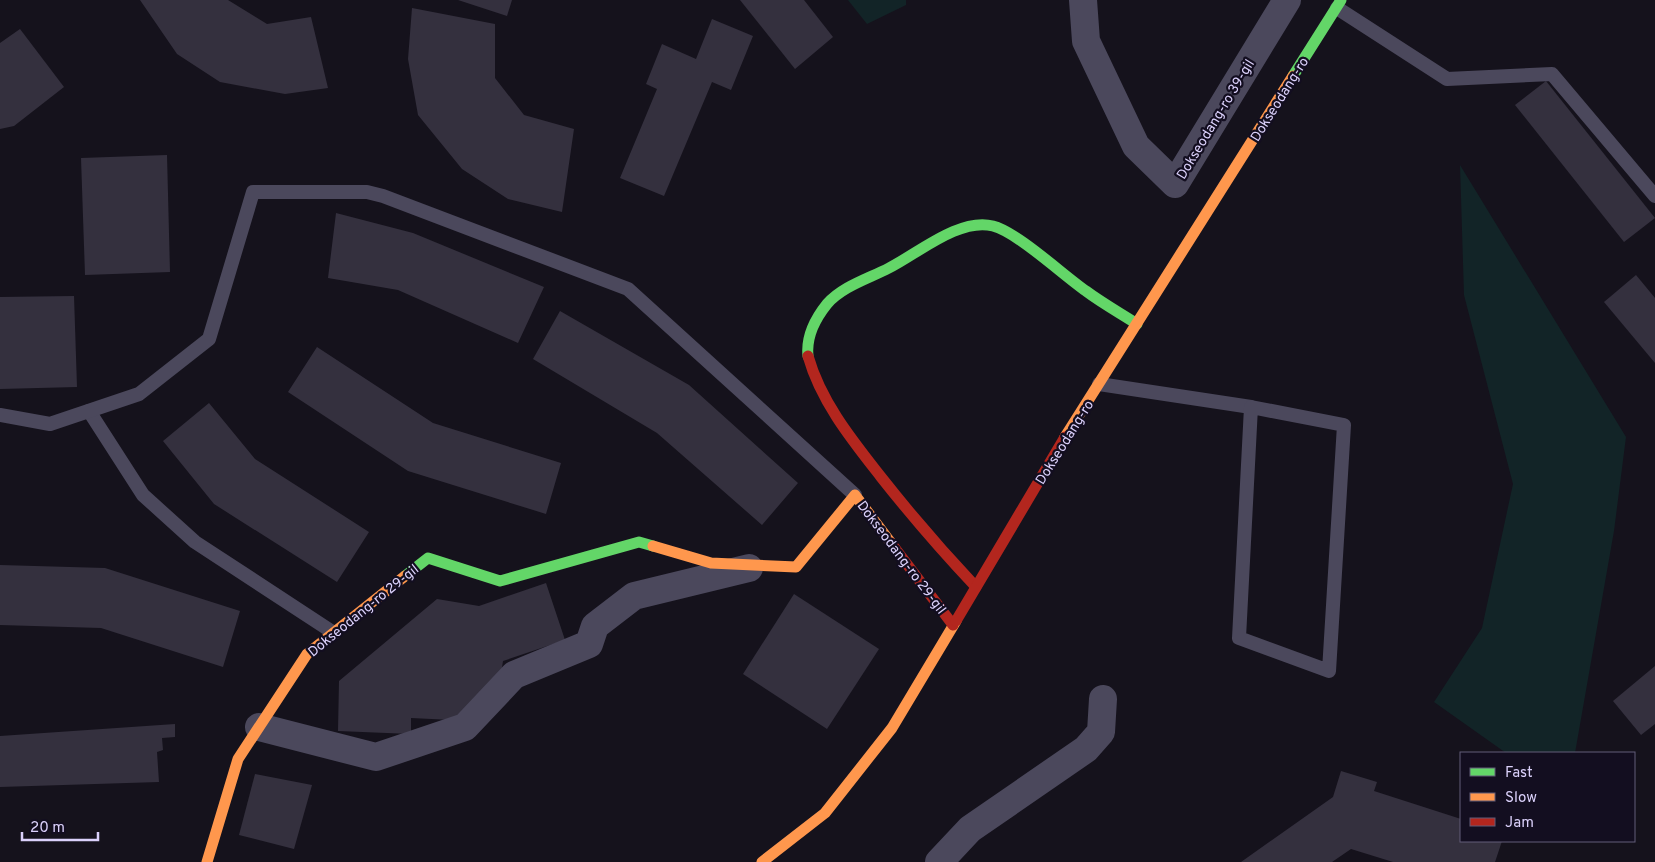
<svg xmlns="http://www.w3.org/2000/svg" width="1655" height="862" viewBox="0 0 1655 862" font-family="Overpass,sans-serif">
  <style>
    .green { fill: #122427 }
    .building { fill: #34303e }
    .lines { fill: none; stroke-linecap: round; stroke-linejoin: round }
    .lane { stroke: #4b485c; stroke-width: 14 }
    .street { stroke: #4b485c; stroke-width: 28 }
    .fast { stroke: #63d668; stroke-width: 11 }
    .slow { stroke: #ff974d; stroke-width: 11 }
    .jam { stroke: #b3261e; stroke-width: 11 }
    .labels { text-anchor: middle; stroke-width: 4.5; stroke-linejoin: round; paint-order: stroke }
    .street-label { font-size: 14px; fill: #dbd1fb; stroke: #130e20 }
  </style>
  <rect width="100%" height="100%" fill="#15121c"/>
  <g class="green">
    <polygon points="848,0 906,0 906,5 867,24"/>
    <polygon points="1460,165 1626,437 1614,531 1575,753 1506,753 1434,702 1482,628 1513,484 1464,295"/>
  </g>
  <g class="building">
    <polygon points="140,0 228,0 267,24 311,17 328,88 285,94 220,82 177,54"/>
    <polygon points="458,0 512,0 507,16"/>
    <polygon points="740,0 804,0 833,37 795,69"/>
    <polygon points="412,8 495,24 495,78 524,115 574,129 562,212 508,199 462,169 418,115 408,59"/>
    <polygon points="712,19 753,36 731,90 712,82 664,196 620,178 657,89 646,84 662,44 696,59"/>
    <polygon points="20,29 64,87 14,126 0,129 0,43"/>
    <polygon points="1546,81 1655,218 1624,242 1515,105"/>
    <polygon points="167,155 170,272 85,275 81,158"/>
    <polygon points="336,213 413,233 544,287 518,343 398,290 328,278"/>
    <polygon points="1636,275 1655,298 1655,363 1604,302"/>
    <polygon points="74,296 77,387 0,389 0,297"/>
    <polygon points="560,311 689,385 798,483 762,525 657,433 533,359"/>
    <polygon points="317,347 433,423 561,463 546,514 408,471 288,392"/>
    <polygon points="209,403 255,459 369,532 337,582 214,504 163,441"/>
    <polygon points="0,565 105,568 240,611 223,667 101,628 0,625"/>
    <polygon points="546,583 565,640 503,661 499,687 452,720 411,718 411,734 338,731 339,681 437,599 479,606"/>
    <polygon points="794,594 879,649 827,729 743,674"/>
    <polygon points="1655,666 1655,724 1641,735 1613,701"/>
    <polygon points="175,724 175,737 162,738 163,750 157,752 159,782 0,787 0,736"/>
    <polygon points="1341,771 1377,782 1374,791 1461,819 1461,841 1502,841 1495,862 1393,862 1351,849 1332,862 1241,862 1333,797"/>
    <polygon points="255,774 312,785 294,849 239,835"/>
  </g>
  <g class="lines">
    <g class="lane">
      <polyline points="1337,8 1447,79 1552,74 1655,196"/>
      <polyline points="1099,384 1251,407"/>
      <polygon points="1251,407 1344,425 1329,671 1239,638"/>
      <polyline points="89,411 143,495 195,542 334,633"/>
      <polyline points="0,415 50,424 139,394 209,339 253,192 367,192 383,196 628,289 855,495"/>
    </g>
    <g class="street">
      <polyline points="1083,0 1086,41 1136,146 1175,184 1287,0"/>
      <polyline points="259,727 376,757 465,727 514,675 589,644 595,626 634,596 749,568"/>
      <polyline points="939,862 970,829 1086,749 1101,732 1103,699"/>
    </g>
    <g class="fast">
      <polyline points="1293,76 1341,0"/>
      <path d="M808 356C806 337 815 319 827 304 843 286 868 279 889 268 917 254 960 217 993 226 1017 232 1063 275 1086 291 1102 303 1120 313 1137 324"/>
      <polyline points="405,576 428,558 500,581 639,542 653,546"/>
    </g>
    <g class="slow">
      <polyline points="1065,437 1293,76"/>
      <polyline points="653,546 711,563 796,567 855,495 891,543"/>
      <polyline points="207,862 238,759 307,654 405,576"/>
      <polyline points="762,862 825,813 892,728 956,621"/>
    </g>
    <g class="jam">
      <path d="M808 356C821 402 852 440 881 477 911 515 943 552 976 587"/>
      <polyline points="891,543 953,625"/>
      <polyline points="956,621 1065,437"/>
    </g>
  </g>
  <g class="labels">
    <g class="street-label">
      <text transform="translate(1279 99) rotate(-58)" y="5">Dokseodang-ro</text>
      <text transform="translate(1215 119) rotate(-59)" y="5">Dokseodang-ro 39-gil</text>
      <text transform="translate(1064 442) rotate(-58)" y="5">Dokseodang-ro</text>
      <text transform="translate(902 557) rotate(53)" y="5">Dokseodang-ro 29-gil</text>
      <text transform="translate(363 610) rotate(-39)" y="5">Dokseodang-ro 29-gil</text>
    </g>
  </g>
  <rect x="1460" y="752" width="175" height="90" fill="#130e20" stroke="#635c78"/>
  <rect x="1470" y="768" width="25" height="8" fill="#63d668" stroke="#635c78"/>
  <text x="1505" y="777" font-size="15" fill="#dbd1fb">Fast</text>
  <rect x="1470" y="793" width="25" height="8" fill="#ff974d" stroke="#635c78"/>
  <text x="1505" y="802" font-size="15" fill="#dbd1fb">Slow</text>
  <rect x="1470" y="818" width="25" height="8" fill="#b3261e" stroke="#635c78"/>
  <text x="1505" y="827" font-size="15" fill="#dbd1fb">Jam</text>
  <path d="M22 832v8h76v-8" fill="none" stroke="#dbd1fb" stroke-width="2.5"/>
  <text x="30" y="832" font-size="15" fill="#dbd1fb" stroke="#130e20" stroke-width="4" paint-order="stroke">20 m</text>
</svg>
